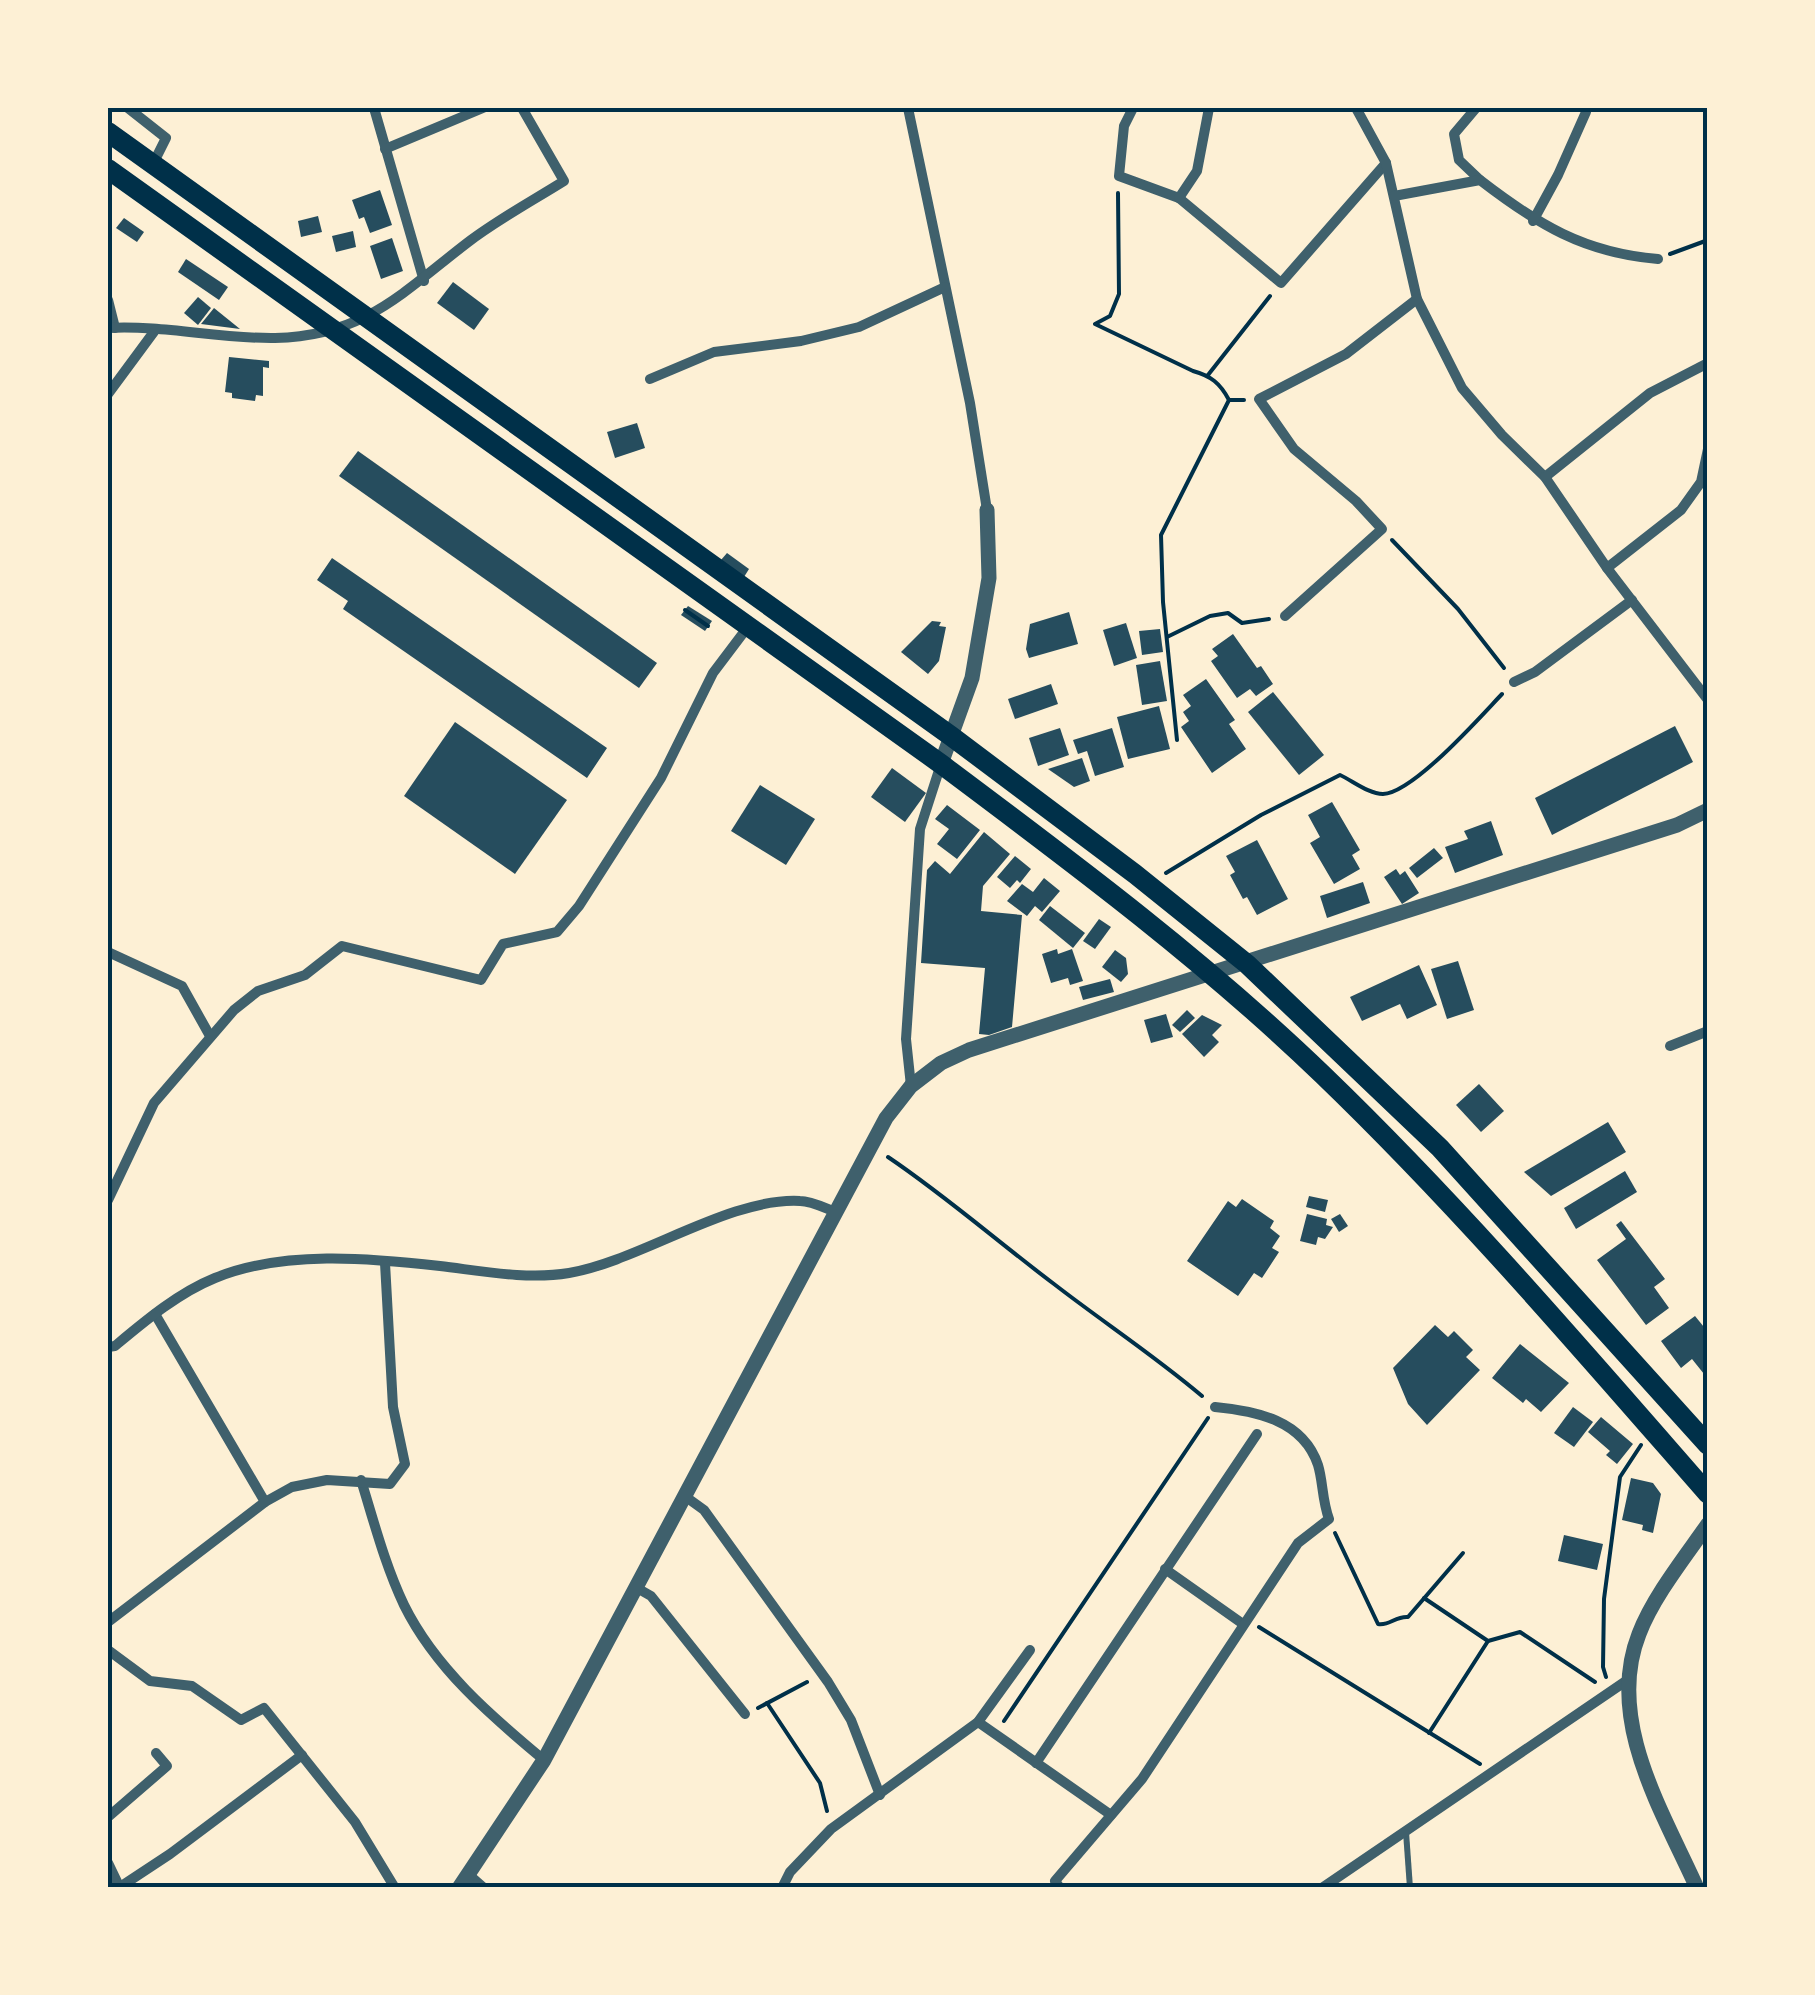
<svg xmlns="http://www.w3.org/2000/svg" width="1815" height="1995" viewBox="0 0 1815 1995" font-family="Poppins,sans-serif">
  <style>
    .building { fill: #264d5e }
    .lines { fill: none; stroke-linecap: round; stroke-linejoin: round }
    .path { stroke: #003049; stroke-width: 4 }
    .service { stroke: #3f606c; stroke-width: 6 }
    .minor { stroke: #3f606c; stroke-width: 10 }
    .tertiary { stroke: #3f606c; stroke-width: 15 }
    .trunk { stroke: #003049; stroke-width: 20 }
    .neatline { fill: none; stroke: #003049; stroke-width: 4 }
  </style>
  <rect width="100%" height="100%" fill="#fdf0d5"/>
  <g class="building">
    <polygon points="380,190 392,225 370,233 364,217 359,219 352,200"/>
    <polygon points="318,216 322,232 301,237 298,221"/>
    <polygon points="124,218 144,232 137,242 116,228"/>
    <polygon points="353,231 356,247 336,252 332,236"/>
    <polygon points="392,238 403,271 381,279 370,246"/>
    <polygon points="186,259 228,287 219,300 178,272"/>
    <polygon points="453,282 489,309 474,330 437,303"/>
    <polygon points="198,297 211,308 198,325 184,313"/>
    <polygon points="214,308 240,329 201,324"/>
    <polygon points="229,357 269,361 269,368 263,367 263,396 256,395 255,401 232,398 232,393 225,392"/>
    <polygon points="637,423 645,448 615,458 607,432"/>
    <polygon points="358,451 657,663 639,688 339,476"/>
    <polygon points="727,553 749,569 744,577 721,560"/>
    <polygon points="332,558 607,748 587,778 343,609 348,601 317,580"/>
    <polygon points="688,606 712,621 705,631 681,615"/>
    <polygon points="1069,612 1078,644 1029,658 1026,649 1030,624"/>
    <polygon points="932,621 941,622 939,626 946,627 939,661 928,674 901,652"/>
    <polygon points="1126,623 1137,658 1114,666 1103,630"/>
    <polygon points="1160,629 1163,652 1142,655 1139,631"/>
    <polygon points="1233,634 1257,668 1261,666 1273,684 1256,696 1250,689 1237,698 1211,661 1218,656 1212,649"/>
    <polygon points="1160,661 1167,701 1142,705 1136,665"/>
    <polygon points="1206,679 1235,720 1229,724 1246,749 1212,773 1181,727 1189,721 1183,712 1191,706 1183,695"/>
    <polygon points="1051,684 1058,704 1015,719 1008,699"/>
    <polygon points="1273,692 1324,755 1299,775 1248,712"/>
    <polygon points="1159,706 1170,749 1128,759 1117,717"/>
    <polygon points="455,722 567,800 515,874 404,796"/>
    <polygon points="1675,726 1693,762 1552,835 1535,798"/>
    <polygon points="1060,728 1069,755 1038,766 1029,738"/>
    <polygon points="1112,728 1124,767 1095,776 1087,751 1078,754 1073,740"/>
    <polygon points="1082,758 1090,781 1074,787 1048,769"/>
    <polygon points="892,768 926,793 905,822 871,797"/>
    <polygon points="760,785 815,819 786,865 731,831"/>
    <polygon points="1332,802 1360,850 1352,855 1360,869 1334,884 1310,843 1320,837 1308,815"/>
    <polygon points="947,805 980,830 957,859 937,844 949,829 935,819"/>
    <polygon points="1491,821 1503,855 1455,873 1445,847 1468,839 1464,831"/>
    <polygon points="984,832 1010,854 983,886 981,911 1022,915 1012,1027 989,1035 979,1034 985,968 921,963 927,870 935,861 950,874"/>
    <polygon points="1257,840 1288,899 1257,915 1247,897 1243,899 1230,875 1235,872 1226,856"/>
    <polygon points="1434,848 1443,858 1417,878 1409,868"/>
    <polygon points="1015,856 1031,869 1020,883 1017,880 1010,888 997,877"/>
    <polygon points="1396,869 1400,875 1405,871 1419,893 1402,904 1384,877"/>
    <polygon points="1044,878 1060,891 1042,912 1035,906 1027,916 1007,901 1022,884 1033,892"/>
    <polygon points="1363,882 1370,903 1327,918 1320,896"/>
    <polygon points="1050,906 1085,933 1073,948 1039,920"/>
    <polygon points="1099,919 1111,927 1095,949 1083,941"/>
    <polygon points="1057,949 1058,954 1072,949 1083,981 1070,985 1068,978 1051,983 1042,954"/>
    <polygon points="1115,950 1126,958 1128,974 1121,982 1102,967"/>
    <polygon points="1458,961 1474,1010 1447,1019 1431,969"/>
    <polygon points="1419,965 1437,1005 1407,1019 1400,1004 1362,1021 1350,997"/>
    <polygon points="1110,979 1114,992 1083,1000 1079,987"/>
    <polygon points="1187,1010 1195,1018 1180,1032 1172,1025"/>
    <polygon points="1166,1014 1173,1037 1151,1043 1144,1020"/>
    <polygon points="1202,1015 1222,1025 1212,1035 1219,1042 1204,1057 1182,1034"/>
    <polygon points="1479,1084 1504,1111 1481,1132 1456,1105"/>
    <polygon points="1608,1122 1626,1152 1551,1196 1524,1172"/>
    <polygon points="1625,1171 1637,1192 1576,1229 1564,1208"/>
    <polygon points="1309,1196 1328,1200 1325,1212 1306,1207"/>
    <polygon points="1242,1199 1274,1221 1270,1228 1280,1236 1272,1248 1279,1252 1262,1278 1254,1273 1238,1296 1187,1261 1228,1201 1236,1207"/>
    <polygon points="1307,1214 1327,1219 1326,1225 1333,1227 1325,1239 1318,1237 1316,1245 1300,1241"/>
    <polygon points="1340,1214 1348,1226 1339,1232 1331,1219"/>
    <polygon points="1621,1221 1665,1279 1654,1287 1669,1308 1646,1325 1597,1260 1626,1239 1616,1225"/>
    <polygon points="1695,1316 1708,1332 1708,1379 1692,1359 1681,1368 1661,1341"/>
    <polygon points="1435,1325 1448,1337 1454,1331 1473,1350 1466,1357 1480,1370 1427,1425 1408,1404 1393,1368"/>
    <polygon points="1520,1344 1569,1383 1541,1412 1526,1399 1523,1403 1492,1378"/>
    <polygon points="1573,1407 1593,1422 1574,1447 1554,1433"/>
    <polygon points="1601,1417 1633,1444 1617,1464 1606,1455 1610,1451 1588,1432"/>
    <polygon points="1631,1478 1653,1483 1661,1494 1653,1533 1642,1530 1643,1525 1622,1520"/>
    <polygon points="1564,1535 1603,1544 1597,1570 1558,1561"/>
  </g>
  <g class="lines">
    <g class="path">
      <path d="M1118 193 1119 294 1110 316 1095 324 1193 371C1211 376 1220 383 1229 400H1244"/>
      <polyline points="1670,254 1708,240"/>
      <polyline points="1208,375 1270,296"/>
      <polyline points="1392,540 1458,609 1504,668"/>
      <polyline points="685,610 708,626"/>
      <polyline points="1167,637 1210,616 1228,613 1242,623 1269,619"/>
      <polyline points="1177,740 1163,602 1161,535 1229,400"/>
      <path d="M1166 873 1261 815 1340 775C1353 781 1369 794 1383 794 1413 793 1480 717 1502 694"/>
      <path d="M888 1157C946 1196 998 1242 1054 1284 1103 1322 1155 1356 1202 1396"/>
      <path d="M1335 1533 1378 1624C1390 1626 1395 1616 1408 1617L1463 1553"/>
      <polyline points="1424,1598 1488,1641 1520,1632 1595,1682"/>
      <polyline points="1259,1627 1480,1764"/>
      <polyline points="1606,1677 1603,1667 1604,1599 1620,1477 1641,1445"/>
      <polyline points="767,1703 820,1783 827,1811"/>
      <polyline points="758,1708 807,1682"/>
      <polyline points="1004,1721 1208,1418"/>
      <polyline points="1429,1733 1488,1641"/>
    </g>
    <polyline class="service" points="1406,1832 1410,1888"/>
    <g class="minor">
      <polyline points="128,108 166,138 153,164"/>
      <polyline points="374,108 424,281"/>
      <polyline points="908,108 970,403 987,510"/>
      <polyline points="1133,108 1124,126 1119,176 1179,198 1281,283 1386,163"/>
      <polyline points="1356,108 1386,163 1417,299 1462,388 1502,435 1545,477 1607,568 1708,700"/>
      <polyline points="1476,108 1454,134 1459,160 1480,180"/>
      <polyline points="385,149 483,108"/>
      <path d="M1394 196 1480 180C1537 224 1584 253 1658 259"/>
      <polyline points="1179,198 1197,171 1209,108"/>
      <polyline points="1533,221 1558,175 1586,112"/>
      <polyline points="108,300 115,328"/>
      <path d="M108 328C164 325 219 339 275 338 364 336 402 293 467 243 497 220 532 201 564 181L522 108"/>
      <polyline points="650,379 714,352 801,341 859,327 945,287"/>
      <polyline points="108,394 156,329"/>
      <polyline points="1545,477 1650,393 1708,363"/>
      <polyline points="1607,568 1681,510 1701,482 1708,449"/>
      <polyline points="1285,616 1382,529 1356,501 1294,449 1259,399 1346,354 1417,299"/>
      <polyline points="1514,682 1535,672 1632,600"/>
      <polyline points="108,952 182,986 210,1036"/>
      <polyline points="1670,1046 1708,1031"/>
      <polyline points="911,1086 906,1039 920,829 941,764"/>
      <polyline points="108,1200 154,1103 234,1010 258,991 305,975 342,946 481,980 503,944 557,932 579,906 661,778 713,673 747,628"/>
      <polyline points="155,1314 265,1502"/>
      <path d="M108 1347 115 1346C145 1321 178 1293 215 1278 283 1250 370 1258 440 1266 482 1271 527 1280 569 1273 640 1261 730 1197 800 1201 811 1201 825 1208 836 1212"/>
      <path d="M361 1480C374 1522 385 1565 404 1605 435 1668 491 1716 544 1760"/>
      <polyline points="686,1497 704,1510 828,1682 851,1720 880,1795"/>
      <polyline points="1165,1569 1243,1624"/>
      <polyline points="637,1588 651,1596 745,1714"/>
      <polyline points="108,1622 265,1502 292,1487 327,1480 390,1484 405,1464 393,1407 385,1263"/>
      <polyline points="108,1650 150,1681 192,1686 241,1720 264,1708 355,1822 395,1888"/>
      <polyline points="978,1722 1111,1815"/>
      <polyline points="1036,1763 1257,1434"/>
      <polyline points="108,1817 167,1766 156,1753"/>
      <polyline points="108,1863 120,1888"/>
      <polyline points="468,1874 484,1888"/>
      <polyline points="120,1887 170,1854 302,1755"/>
      <polyline points="782,1888 790,1872 831,1829 978,1722 1030,1650"/>
      <path d="M1060 1888 1055 1881 1142 1779 1298 1543 1329 1519C1322 1500 1323 1481 1318 1465 1303 1420 1256 1411 1215 1407"/>
      <polyline points="1322,1888 1629,1679"/>
    </g>
    <g class="tertiary">
      <polyline points="941,764 972,678 989,578 987,510"/>
      <polyline points="459,1888 544,1760 886,1118 911,1086 941,1063 969,1050 1677,825 1708,810"/>
      <path d="M1697 1888C1663 1812 1605 1720 1639 1634 1653 1597 1685 1557 1708 1524"/>
    </g>
    <g class="trunk">
      <polyline points="108,132 951,736 1135,874 1247,964 1440,1148 1708,1445"/>
      <path d="M108 169 941 764C1072 862 1205 961 1323 1075 1459 1206 1583 1351 1708 1494"/>
    </g>
  </g>
  <rect width="1815" height="1995" fill="none" stroke="#fdf0d5" stroke-width="220"/>
  <rect x="110" y="110" width="1595" height="1775" class="neatline"/>
</svg>
